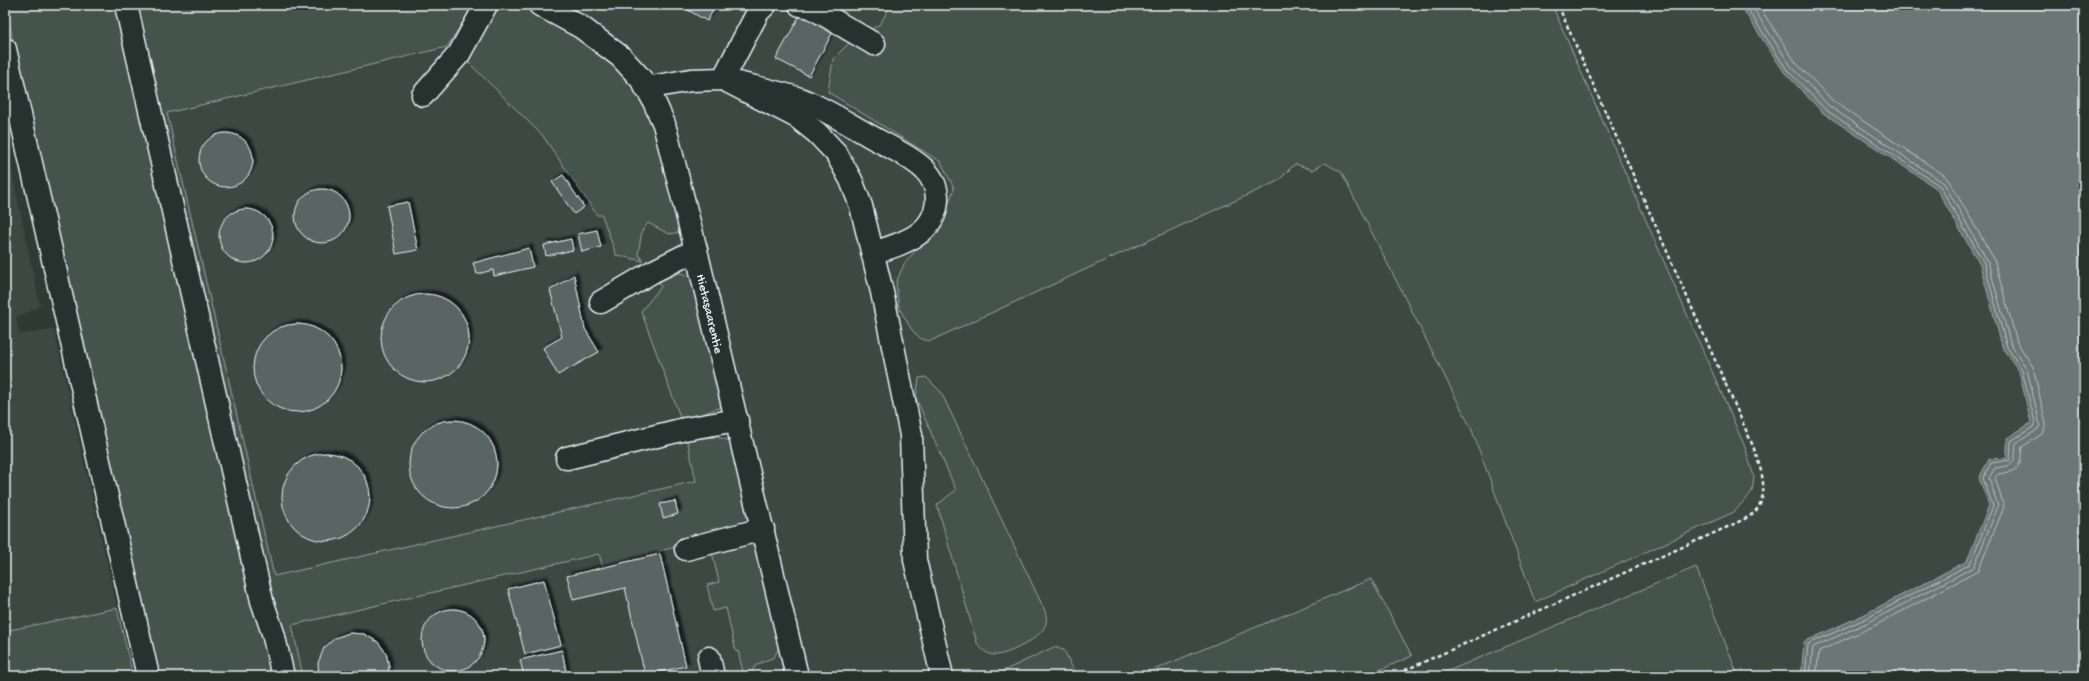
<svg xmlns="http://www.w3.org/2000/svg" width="2089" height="681" viewBox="0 0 2089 681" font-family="'Gochi Hand',sans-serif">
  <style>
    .built { fill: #3b4843 }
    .green { fill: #45524e; stroke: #96a2a3 }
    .water { fill: #6b7775; stroke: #9da8a9 }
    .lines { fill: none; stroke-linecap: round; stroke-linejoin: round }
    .shore { stroke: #b6c0c4; stroke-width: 1 }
    .building { fill: #596563; stroke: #e8f1f8; filter: url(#shadow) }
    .minor-casing { stroke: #e8f1f8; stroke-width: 25 }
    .path { stroke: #e8f1f8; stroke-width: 2.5; stroke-dasharray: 4 3; stroke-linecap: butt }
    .minor { stroke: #26332d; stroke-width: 22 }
    .labels { text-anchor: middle; stroke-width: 3.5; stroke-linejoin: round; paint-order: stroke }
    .street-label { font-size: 13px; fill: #e8f1f8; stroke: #26332d }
  </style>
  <defs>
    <filter id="shadow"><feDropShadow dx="3.5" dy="-3.5" stdDeviation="1" flood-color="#0009"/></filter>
  </defs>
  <rect width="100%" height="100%" fill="#2e3b35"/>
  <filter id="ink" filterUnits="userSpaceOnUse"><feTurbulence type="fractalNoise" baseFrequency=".025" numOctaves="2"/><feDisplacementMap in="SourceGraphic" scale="8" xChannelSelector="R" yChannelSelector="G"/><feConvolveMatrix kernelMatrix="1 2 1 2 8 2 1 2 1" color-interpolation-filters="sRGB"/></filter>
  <g filter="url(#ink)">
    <g class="built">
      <polygon points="84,5 1740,5 1784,72 1823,113 1936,188 1980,265 2003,349 2019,371 2031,423 2007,438 2007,458 1967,561 1865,614 1804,642 1801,676 246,676"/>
      <polygon points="5,138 40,306 16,318 19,334 54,330 117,608 5,631"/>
    </g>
    <g class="green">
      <polygon points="5,5 121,5 279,676 157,676"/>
      <polygon points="132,5 474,5 447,47 167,113 274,576 696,481 687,439 716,437 732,441 749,520 745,524 685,545 659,551 660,554 603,568 599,554 292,625 303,676 289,676"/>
      <polygon points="498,5 523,5 581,39 620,71 636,91 650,114 660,139 682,232 669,234 648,223 642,231 638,254 643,261 616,255 602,215 597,215 543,136 465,59"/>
      <polygon points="891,5 1552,5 1745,447 1754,477 1752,492 1734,512 1535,602 1471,428 1341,172 1325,163 1313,170 1295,164 1278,181 930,341 921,339 912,330 899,308 896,283 904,264 944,218 954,188 941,162 828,92 833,59 851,41 880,24"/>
      <polygon points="680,273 690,276 695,281 723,406 682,422 641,311 661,287 659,283 667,275"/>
      <path d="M926 377 941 392 1045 611C1046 615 1047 620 1046 623 1044 637 1007 656 994 655 986 654 981 649 977 643L937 505 956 490 916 398 919 378Z"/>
      <polygon points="750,541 756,546 780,646 774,657 756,665 749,676 744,676 738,651 736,652 726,608 713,611 707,585 719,582 711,548"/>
      <polygon points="1696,567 1738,676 1436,676"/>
      <polygon points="1371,579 1412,656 1366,676 1139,676"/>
      <polygon points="117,608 133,676 5,676 5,631"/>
      <polygon points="1054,647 1064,650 1072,667 1081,676 998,676 1001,672"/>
    </g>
    <polygon class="water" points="1740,5 2084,5 2084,676 1801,676 1804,642 1865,614 1967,561 1989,505 1979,478 1989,459 2007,458 2007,438 2031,423 2019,371 2003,349 1980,265 1936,188 1823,113 1784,72"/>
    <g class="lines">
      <g class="shore">
        <polyline points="1745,5 1787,70 1826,110 1940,186 1984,263 2007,347 2022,370 2035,422 2033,427 2011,441 2010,460 1991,463 1983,478 1993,506 1970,564 1867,618 1808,644 1805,676"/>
        <path d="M1751 5 1791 66 1829 106 1944 183 1988 262 2011 345 2027 369 2040 425 2037 430 2016 443C2014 464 2017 465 1995 468L1989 478 1998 506 1974 567 1869 622 1813 647 1810 676"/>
        <path d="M1758 5 1796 63 1833 101 1944 175 1949 181 1994 259 2017 342 2033 367 2046 424 2042 434 2022 447C2020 468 2020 471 1998 474L1995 478 2004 507 1978 571 1872 627 1819 651 1816 676"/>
      </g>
    </g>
    <g class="building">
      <polygon points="691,5 716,5 707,21 688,10"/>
      <polygon points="801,13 834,30 809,76 776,59"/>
      <circle cx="226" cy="160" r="27"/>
      <polygon points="563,175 584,207 574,214 552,182"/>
      <circle cx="322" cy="216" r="27"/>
      <polygon points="408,202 418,250 396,254 387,206"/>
      <circle cx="246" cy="236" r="27"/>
      <polygon points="597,230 601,247 582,252 578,234"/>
      <polygon points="571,239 573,250 546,256 544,245"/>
      <polygon points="529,248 533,267 494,276 493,270 477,274 473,263"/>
      <polygon points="574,275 585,329 599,352 558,375 543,348 562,337 550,290"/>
      <circle cx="425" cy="338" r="44"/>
      <circle cx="297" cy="368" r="44"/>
      <circle cx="453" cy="464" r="44"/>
      <circle cx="326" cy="497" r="44"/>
      <polygon points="675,501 678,514 663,518 660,504"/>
      <polygon points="660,554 686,666 645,675 625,588 573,600 567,576"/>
      <polygon points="544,580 561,645 525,654 508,589"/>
      <circle cx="453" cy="640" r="31"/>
      <polygon points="349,633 364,634 378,642 386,653 389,666 388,676 319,676 318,663 324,648 335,638"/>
      <polygon points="562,650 567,676 524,676 520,660"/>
    </g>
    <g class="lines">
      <defs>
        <g id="minor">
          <polyline points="126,5 262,601 273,633 283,676"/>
          <path id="s1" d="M540 5 581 27 621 57 641 79 652 97 664 124 696 250 797 676"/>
          <path d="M765 5 758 12 723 79C748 86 775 91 800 99 820 106 850 125 870 136 887 146 909 155 924 169 932 177 937 187 937 199 936 235 901 244 873 253"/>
          <polyline points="800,5 811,7 874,44"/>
          <polyline points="5,49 148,676"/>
          <polyline points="646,88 691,80 723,79 797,117 817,133 836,153 851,180 861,206 882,292 911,435 915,560 942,676"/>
          <polyline points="423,95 459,54 486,5"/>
          <polyline points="601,302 652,272 696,250"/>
          <polyline points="567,458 685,429 737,420"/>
          <polyline points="686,549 763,529"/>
          <polyline points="709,658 713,676"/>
        </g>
      </defs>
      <use href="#minor" class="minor-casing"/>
      <path class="path" d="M1392 676 1732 525C1738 522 1745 519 1751 515 1773 498 1760 466 1753 446L1558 5"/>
      <use href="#minor" class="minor"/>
    </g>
  </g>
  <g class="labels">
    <g class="street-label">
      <text dy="5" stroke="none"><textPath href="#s1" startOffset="372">Hietasaarentie</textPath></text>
    </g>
  </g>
  <rect width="2089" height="681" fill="none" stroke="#26332d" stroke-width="20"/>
  <rect x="10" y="10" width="2069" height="661" fill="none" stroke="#e8f1f8" stroke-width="1.5" filter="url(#ink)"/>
</svg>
